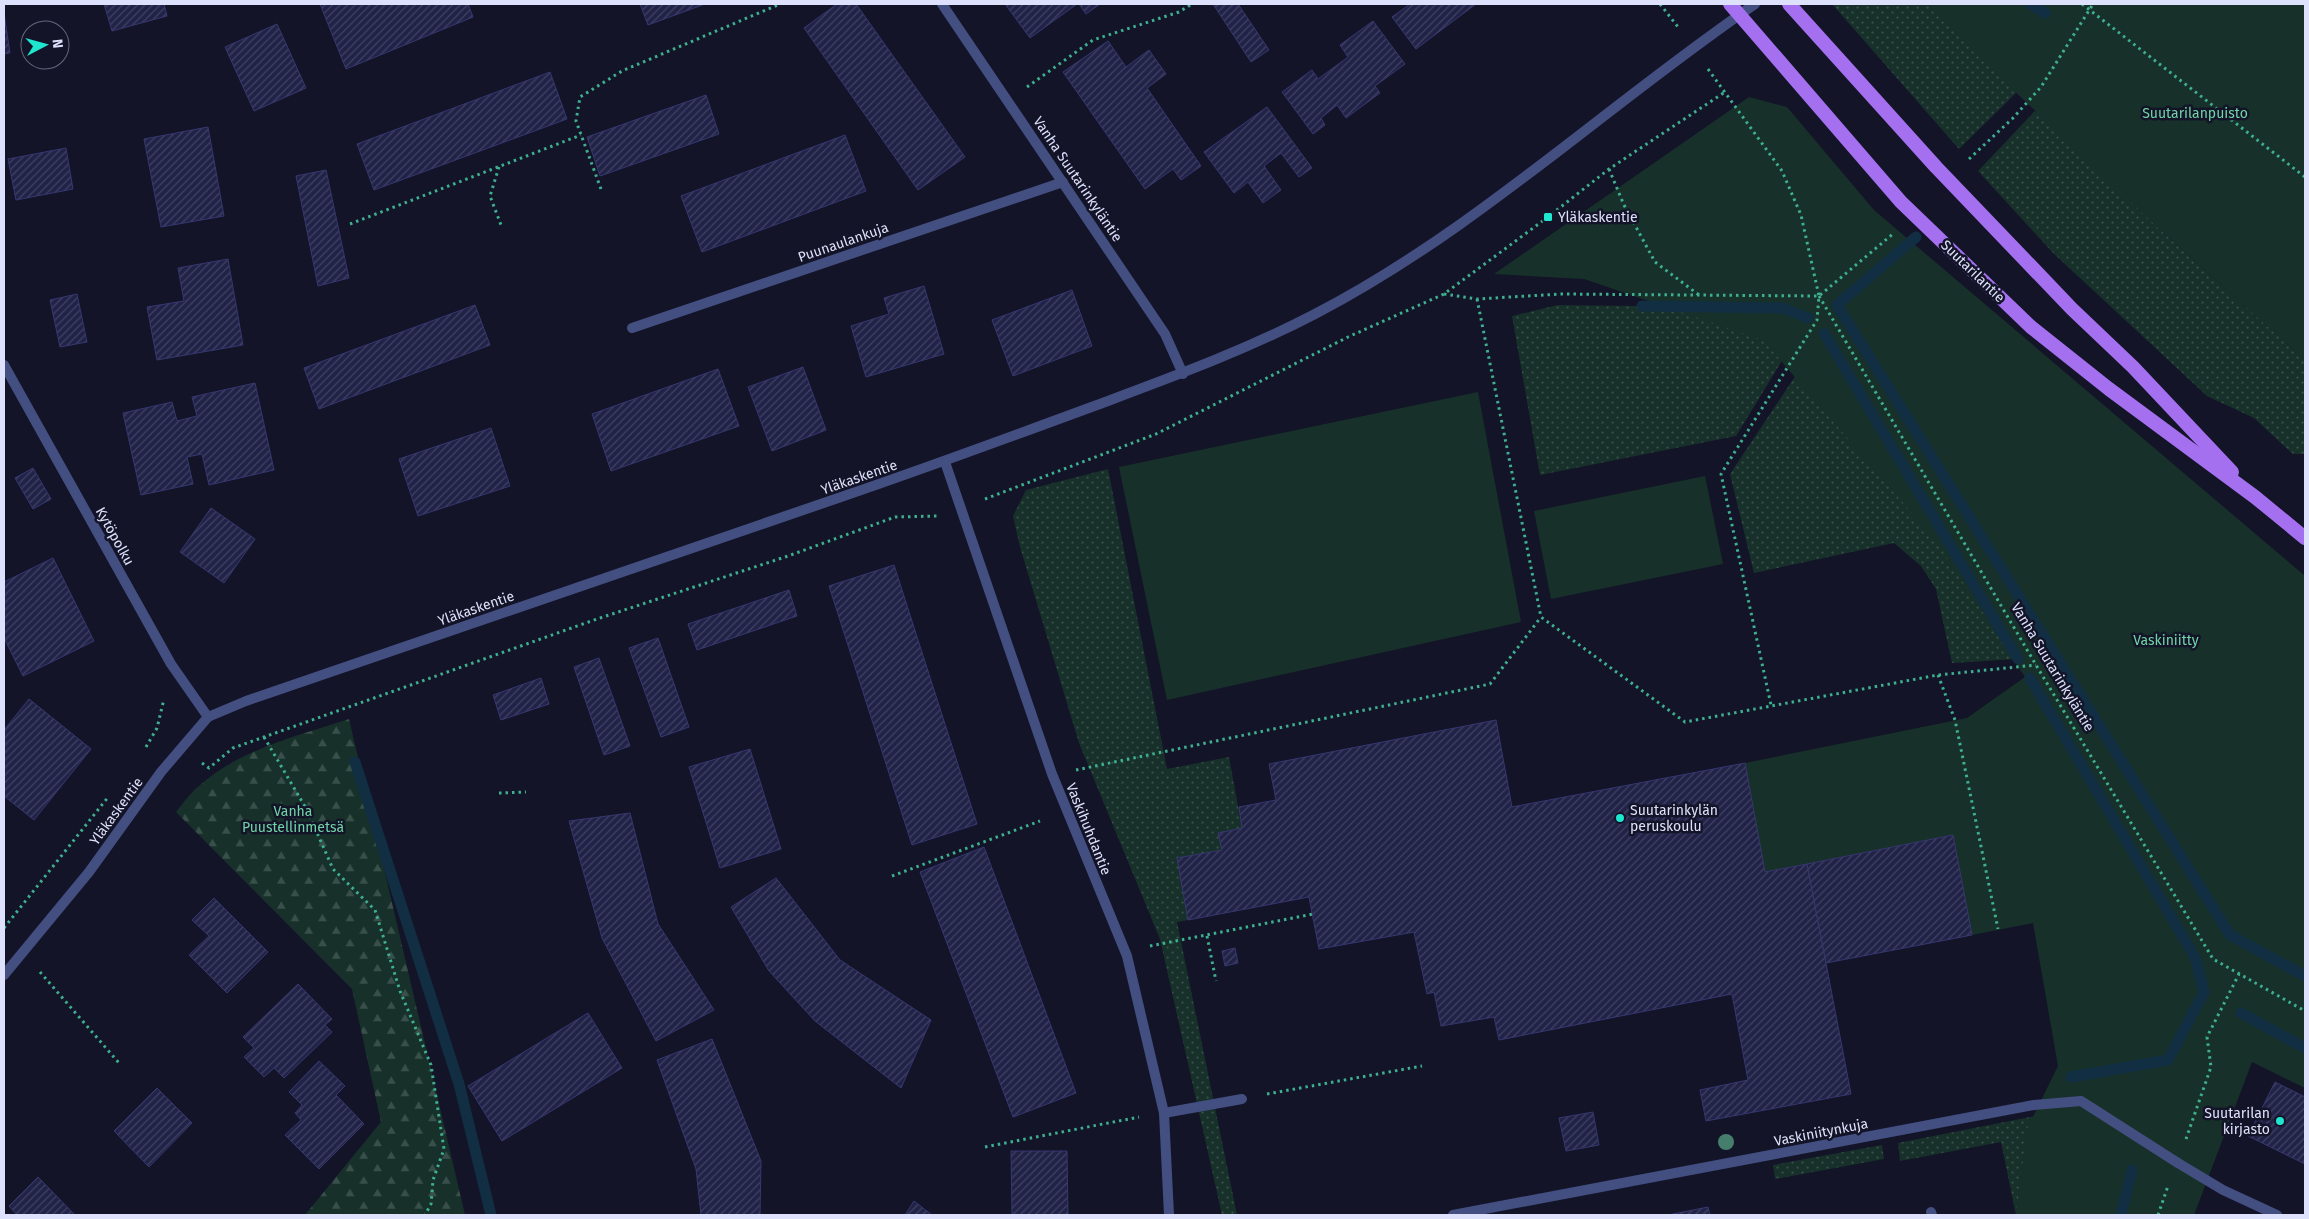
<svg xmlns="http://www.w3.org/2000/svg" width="2309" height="1219" viewBox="0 0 2309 1219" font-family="'Fira Sans',sans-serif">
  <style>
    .grass { fill: url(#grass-dots) }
    .forest { fill: url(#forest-firs) }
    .green { fill: #17312a }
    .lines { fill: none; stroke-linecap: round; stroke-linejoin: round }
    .stream { stroke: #112e43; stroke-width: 11 }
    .building { fill: url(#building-hatch); stroke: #363770 }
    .path { stroke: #3eaf8f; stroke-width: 3; stroke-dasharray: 2.5 4; stroke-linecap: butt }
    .service { stroke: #434f81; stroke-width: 10 }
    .minor { stroke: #434f81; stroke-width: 10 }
    .tertiary { stroke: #434f81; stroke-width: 10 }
    .primary { stroke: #a470ef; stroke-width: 14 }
    .tree { fill: #467e6d }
    .poi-dot { fill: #1ee6cf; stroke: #131428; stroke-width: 2 }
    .labels { text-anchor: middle; stroke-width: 5; stroke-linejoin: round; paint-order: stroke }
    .park-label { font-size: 14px; fill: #70d5a6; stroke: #131428 }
    .street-label { font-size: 14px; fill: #dee1fb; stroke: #131428 }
    .poi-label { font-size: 14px; fill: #dee1fb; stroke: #131428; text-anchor: start }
  </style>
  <defs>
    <pattern id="grass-dots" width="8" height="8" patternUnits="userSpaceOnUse" patternTransform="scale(1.25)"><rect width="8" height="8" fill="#17312a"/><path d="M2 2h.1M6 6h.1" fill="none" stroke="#384f4a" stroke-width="1.8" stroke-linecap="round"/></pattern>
    <pattern id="forest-firs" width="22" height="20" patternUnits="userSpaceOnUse" patternTransform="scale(1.25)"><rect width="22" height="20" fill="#17312a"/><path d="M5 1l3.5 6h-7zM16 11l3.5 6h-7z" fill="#384f4a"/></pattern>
    <pattern id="building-hatch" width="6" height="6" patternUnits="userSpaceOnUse" patternTransform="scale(1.25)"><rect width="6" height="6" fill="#212247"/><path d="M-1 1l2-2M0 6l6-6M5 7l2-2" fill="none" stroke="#414262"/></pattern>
  </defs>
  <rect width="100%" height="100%" fill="#131428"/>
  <g class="grass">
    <polygon points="1832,4 2047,4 2054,47 2016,93 1959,149"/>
    <polygon points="2088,44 2156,226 2294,350 2305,346 2305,454 2293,454 2254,418 2207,396 2052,252 1978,171 2035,111"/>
    <polygon points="1558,305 1783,308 1808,318 1736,436 1540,475 1512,316"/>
    <polygon points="1824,333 2018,659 1952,663 1936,589 1921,566 1894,543 1754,573 1730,474"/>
    <polygon points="1108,469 1167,769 1229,757 1242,828 1218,833 1222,850 1177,858 1188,920 1177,922 1237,1215 1222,1215 1160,939 1079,743 1020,547 1013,516 1026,490"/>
    <polygon points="2056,1112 2068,1215 2016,1215 2001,1142 1900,1161 1898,1143"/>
    <polygon points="1882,1145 1884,1159 1775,1179 1773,1165"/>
  </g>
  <path class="forest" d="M349 719 465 1215H305L381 1122 352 989 176 812C183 804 190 793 199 786 240 749 298 736 349 719Z"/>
  <g class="green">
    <polygon points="1928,4 2305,4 2305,360 2156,226 1984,62"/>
    <polygon points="1749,97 1787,107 1874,210 2305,576 2305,1088 2252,1062 2194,1215 2016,1215 2027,1129 2058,1066 2033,923 1972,935 1953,835 1765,872 1745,763 1967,718 2025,677 1936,541 1763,340 1584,279 1494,274"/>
    <polygon points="1478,392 1521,622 1167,700 1119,467"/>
    <polygon points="1705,476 1723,564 1551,599 1534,511"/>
  </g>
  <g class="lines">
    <g class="stream">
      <polyline points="2031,4 2045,13"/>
      <polyline points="1916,237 1837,305 2230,935 2305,976"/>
      <polyline points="1642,306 1783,308 1808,318"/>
      <polyline points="1824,333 2018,659"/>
      <polyline points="2030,678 2195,957 2204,992 2168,1060 2071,1077"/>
      <polyline points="355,762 459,1084 491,1215"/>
      <polyline points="2241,1013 2305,1048"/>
      <polyline points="2121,1215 2132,1170"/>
    </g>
  </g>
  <g class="building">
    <polygon points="104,4 164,4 167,16 112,31"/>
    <polygon points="320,4 468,4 473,17 346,69"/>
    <polygon points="640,4 705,4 648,25"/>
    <polygon points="837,4 856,4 965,157 918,190 804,28"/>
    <polygon points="1005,4 1077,4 1030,38"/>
    <polygon points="1079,4 1100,4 1086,14"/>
    <polygon points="1213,4 1238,4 1269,50 1251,62"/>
    <polygon points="1410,4 1476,4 1416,49 1392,17"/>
    <polygon points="4,13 10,53 4,54"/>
    <polygon points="1373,21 1405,64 1375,86 1380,93 1346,118 1337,105 1321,118 1325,125 1313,134 1282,92 1312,70 1318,79 1348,57 1340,45"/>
    <polygon points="277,24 306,88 254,111 225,47"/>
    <polygon points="1108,41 1126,67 1149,50 1166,74 1147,88 1201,166 1181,180 1173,169 1145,189 1063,72"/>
    <polygon points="550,72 567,119 374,190 357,144"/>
    <polygon points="706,95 719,134 600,176 587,137"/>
    <polygon points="1267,107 1312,168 1299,177 1281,153 1264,166 1281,190 1263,203 1248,182 1234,193 1204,152"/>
    <polygon points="208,127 224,216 161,227 144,139"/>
    <polygon points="845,135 866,191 702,252 681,196"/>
    <polygon points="66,148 73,189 16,200 8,159"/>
    <polygon points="326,170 349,278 318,286 296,176"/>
    <polygon points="228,259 243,345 157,360 147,307 184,301 178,268"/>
    <polygon points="924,286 944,354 866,377 851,326 889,314 884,298"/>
    <polygon points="1072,290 1092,346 1013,376 992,320"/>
    <polygon points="77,294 87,342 60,347 50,300"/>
    <polygon points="475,305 490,345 319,409 304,368"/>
    <polygon points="803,367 826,430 772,451 748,387"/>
    <polygon points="718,369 739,426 611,471 592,414"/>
    <polygon points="255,383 274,470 209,485 202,454 187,457 193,484 141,495 123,413 172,402 177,421 197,416 192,397"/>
    <polygon points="491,428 510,486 418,516 399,459"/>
    <polygon points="33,468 51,499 33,509 15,478"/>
    <polygon points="211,508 255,539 224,583 180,552"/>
    <polygon points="53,558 94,641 23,676 4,638 4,582"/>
    <polygon points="894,565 977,824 912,845 829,586"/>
    <polygon points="789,590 797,616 697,650 688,624"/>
    <polygon points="658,638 689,727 661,737 629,648"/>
    <polygon points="599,658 630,746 604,755 574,667"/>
    <polygon points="541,678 549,704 501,720 493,695"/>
    <polygon points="29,699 91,749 34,820 4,796 4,730"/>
    <polygon points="1496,720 1512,807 1745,763 1765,872 1807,864 1851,1094 1706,1121 1700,1090 1748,1080 1732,994 1499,1040 1494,1017 1441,1026 1434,992 1427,994 1414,932 1319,949 1309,897 1188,920 1177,858 1222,850 1218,833 1242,828 1239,807 1276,800 1269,764"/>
    <polygon points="750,749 781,849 720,868 689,767"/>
    <polygon points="630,813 658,924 714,1010 656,1041 602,938 569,821"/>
    <polygon points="1953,835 1972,935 1826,963 1807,864"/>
    <polygon points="984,847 1076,1093 1013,1117 920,872"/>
    <polygon points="776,878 840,960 931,1020 901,1088 815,1021 769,971 731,907"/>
    <polygon points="214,898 268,952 227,993 189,955 209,936 192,920"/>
    <polygon points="1235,948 1238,963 1225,966 1222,951"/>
    <polygon points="298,984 332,1019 325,1025 332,1032 284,1078 274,1068 264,1077 244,1057 254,1048 243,1037"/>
    <polygon points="588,1013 622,1068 502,1141 468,1086"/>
    <polygon points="712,1039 761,1161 760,1215 701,1215 696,1169 657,1060"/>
    <polygon points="319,1061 345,1086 336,1095 364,1124 319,1169 285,1135 301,1120 295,1113 302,1105 289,1092"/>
    <polygon points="2275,1082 2305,1097 2305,1164 2248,1136"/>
    <polygon points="157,1088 192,1123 149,1167 114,1131"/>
    <polygon points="1593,1112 1599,1145 1566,1151 1559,1118"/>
    <polygon points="1011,1151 1067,1151 1068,1215 1012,1215"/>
    <polygon points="38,1177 75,1215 17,1215 9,1206"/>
    <polygon points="914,1201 932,1215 905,1215"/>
    <polygon points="1708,1207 1710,1215 1668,1215"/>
  </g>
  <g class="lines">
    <g class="path">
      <polyline points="1660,4 1678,27"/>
      <polyline points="2082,4 2305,177"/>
      <polyline points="1708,69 1782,171 1801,215 1819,296 1817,320 1721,474 1771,705"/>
      <polyline points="1027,87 1093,40 1179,12 1192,4"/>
      <polyline points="1969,159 2013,118 2041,87 2093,4"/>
      <polyline points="499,167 490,196 501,225"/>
      <polyline points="1609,169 1624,205 1655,262 1699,295"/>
      <polyline points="601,189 576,121 580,97 622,71 780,4"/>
      <polyline points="350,224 581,135"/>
      <polyline points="1444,294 1477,299 1561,294 1819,296 1894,233"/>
      <polyline points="1819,296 2036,665 2213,959 2305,1011"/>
      <polyline points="1477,299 1541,617 1685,722 1938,675 2036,665"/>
      <polyline points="985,499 1156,434 1348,337 1444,294 1548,217 1609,169 1725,92"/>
      <polyline points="1938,675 1955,720 1998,929"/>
      <polyline points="264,737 307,810 333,869 375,910 400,991 431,1065 444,1149 433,1180 431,1204 425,1215"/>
      <polyline points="146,747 157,728 164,699"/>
      <polyline points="202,763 209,768 233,748 264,737 597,619 788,556 895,517 937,516"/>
      <polyline points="1076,770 1490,684 1541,617"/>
      <polyline points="499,793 526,792"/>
      <polyline points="892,876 1040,821"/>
      <polyline points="4,928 109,796"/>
      <polyline points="1207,936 1216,981"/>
      <polyline points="1150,946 1313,914"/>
      <polyline points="40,972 119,1063"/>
      <polyline points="1267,1094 1422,1066"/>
      <polyline points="2186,1139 2211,1067 2207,1037 2239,974"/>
      <polyline points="985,1147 1139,1117"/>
      <polyline points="2158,1215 2168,1186"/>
    </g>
    <g class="service">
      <polyline points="1164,1113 1242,1099"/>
      <polyline points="2178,1163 2223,1190 2277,1215"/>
      <polyline points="1931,1212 1932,1215"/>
    </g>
    <g class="minor">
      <polyline points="942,4 1165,334 1183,374"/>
      <polyline points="632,328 1063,182"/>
      <polyline points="4,365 171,664 208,717"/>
      <polyline points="945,462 1052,774 1127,956 1164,1113 1169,1215"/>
      <polyline points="1453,1215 2034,1105 2081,1101 2178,1163"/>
    </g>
    <path class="tertiary" d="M4 975 89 872 161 772 208 717 246 701C446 634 645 565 844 496 929 467 1013 436 1097 405 1172 377 1244 351 1315 314 1475 231 1607 105 1755 4"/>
    <g class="primary">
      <polyline points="1730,4 1901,202 2031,327 2109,389 2255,497 2305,538"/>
      <polyline points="1789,4 1936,167 2072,309 2133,367 2232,472"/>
    </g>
  </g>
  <circle class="tree" cx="1726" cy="1142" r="8"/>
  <g class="poi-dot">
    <rect x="1543" y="212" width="10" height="10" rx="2.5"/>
    <circle cx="1620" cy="818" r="5"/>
    <circle cx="2280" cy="1121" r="5"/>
  </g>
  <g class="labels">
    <g class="park-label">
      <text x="2195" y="118">Suutarilanpuisto</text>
      <text x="2166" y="645">Vaskiniitty</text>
      <text x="293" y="816">Vanha<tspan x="293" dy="16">Puustellinmetsä</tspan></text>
    </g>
    <g class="street-label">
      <text transform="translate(1078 179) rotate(56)" y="5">Vanha Suutarinkyläntie</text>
      <text transform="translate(843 242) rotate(-19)" y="5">Puunaulankuja</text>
      <text transform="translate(1973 271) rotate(44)" y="5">Suutarilantie</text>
      <text transform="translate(859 477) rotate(-19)" y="5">Yläkaskentie</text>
      <text transform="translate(115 536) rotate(61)" y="5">Kytöpolku</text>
      <text transform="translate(476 608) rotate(-19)" y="5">Yläkaskentie</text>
      <text transform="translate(2053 667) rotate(59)" y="5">Vanha Suutarinkyläntie</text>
      <text transform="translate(116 811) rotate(-54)" y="5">Yläkaskentie</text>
      <text transform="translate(1089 829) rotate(68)" y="5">Vaskihuhdantie</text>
      <text transform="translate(1821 1132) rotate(-11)" y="5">Vaskiniitynkuja</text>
    </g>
    <g class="poi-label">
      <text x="1558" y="222">Yläkaskentie</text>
      <text x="1630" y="815">Suutarinkylän<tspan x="1630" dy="16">peruskoulu</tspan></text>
      <text x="2270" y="1118" text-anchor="end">Suutarilan<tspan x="2270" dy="16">kirjasto</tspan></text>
    </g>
  </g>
  <rect width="2309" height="1219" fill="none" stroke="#dee1fb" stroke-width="10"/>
  <g transform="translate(45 45) rotate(84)"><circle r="24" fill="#131428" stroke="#64667c"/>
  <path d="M0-4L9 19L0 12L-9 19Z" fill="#1ee6cf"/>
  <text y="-8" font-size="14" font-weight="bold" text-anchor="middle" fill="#dee1fb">N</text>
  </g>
</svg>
